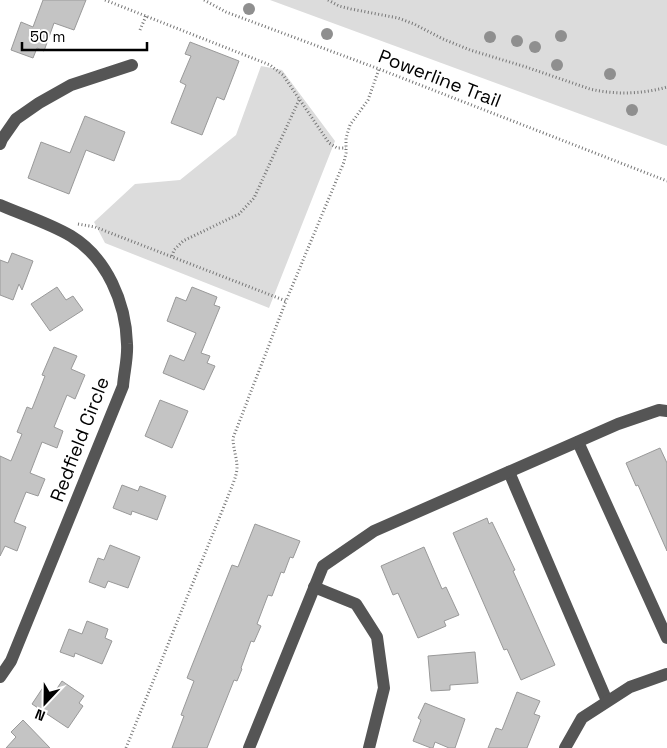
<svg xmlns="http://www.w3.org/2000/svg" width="667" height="748" viewBox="0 0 667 748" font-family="'Space Grotesk',sans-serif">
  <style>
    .green { fill: #dcdcdc }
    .building { fill: #c4c4c4; stroke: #999 }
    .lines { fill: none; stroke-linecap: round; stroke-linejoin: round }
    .path { stroke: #777; stroke-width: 3; stroke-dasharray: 1 2.5; stroke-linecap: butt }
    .minor { stroke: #555; stroke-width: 12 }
    .tree { fill: #8f8f8f }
    .labels { text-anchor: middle; stroke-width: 4; stroke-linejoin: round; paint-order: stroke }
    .street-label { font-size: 19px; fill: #000; stroke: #fff }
  </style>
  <rect width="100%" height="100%" fill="#fff"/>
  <g class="green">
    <polygon points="270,0 667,0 667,146"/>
    <polygon points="261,66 282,70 335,141 269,308 105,243 94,222 135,184 180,180 236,135"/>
  </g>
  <g class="building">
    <polygon points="43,0 86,0 74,30 54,23 44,51 37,48 33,58 11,50 21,22 33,27"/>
    <polygon points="190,42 239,61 224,100 217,97 202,135 171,123 186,85 180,82 191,56 185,54"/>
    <polygon points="85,116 125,132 114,161 86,150 69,194 28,178 41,142 70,153"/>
    <polygon points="12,253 33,261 22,290 19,284 13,300 0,295 0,260 8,263"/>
    <polygon points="57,287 66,300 73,296 83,310 50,331 31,304"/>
    <polygon points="192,287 217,297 214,305 220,307 201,353 210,356 207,363 215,366 204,390 163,373 170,355 184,361 196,333 167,321 176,297 186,301"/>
    <polygon points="54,347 77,356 71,369 85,375 75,399 67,395 54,427 63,431 57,448 42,442 30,473 45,479 38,496 26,492 14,522 26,527 17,551 5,546 0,556 0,456 11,461 22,434 17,432 27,407 32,409 45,376 42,375"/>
    <polygon points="160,400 188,411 172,448 145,436"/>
    <polygon points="660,448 667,463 667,551 638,485 636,486 626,463"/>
    <polygon points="122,485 138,491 140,486 166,496 157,520 132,511 131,515 113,508"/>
    <polygon points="487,518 489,524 492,522 515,570 513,571 555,665 521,680 507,649 504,650 453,533"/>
    <polygon points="255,524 300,541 293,558 290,557 284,573 281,572 272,596 268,595 257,624 261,626 254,642 251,641 241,668 242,669 237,681 234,680 207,748 172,748 184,716 181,715 194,681 187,678 232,565 238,567"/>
    <polygon points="110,545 140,557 128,588 108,581 105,588 89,582 98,558 104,560"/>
    <polygon points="424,547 442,589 446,587 459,615 444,621 446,626 418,638 398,593 393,595 381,566"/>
    <polygon points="87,621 108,629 105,638 112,641 102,664 75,653 74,657 60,652 69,629 82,634"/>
    <polygon points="475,652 478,683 450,685 450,690 431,691 428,656"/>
    <polygon points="62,681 84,696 79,703 83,706 68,728 32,704 44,686 54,693"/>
    <polygon points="517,692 540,701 534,714 540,716 527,748 488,748 496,728 502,730"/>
    <polygon points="425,703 465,719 455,748 449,748 435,742 433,748 431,748 413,741 421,720 418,718"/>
    <polygon points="23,720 50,748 6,748 16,737 11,732"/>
  </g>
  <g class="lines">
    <g class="path">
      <polyline points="105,0 270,65 283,75 329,143 337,148 346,148"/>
      <polyline points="204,0 226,12 379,69 667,181"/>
      <path d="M328 0 339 6 351 9 398 18 414 24 443 39 470 50 526 67 590 89C615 95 643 94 667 87"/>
      <polyline points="140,30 146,16"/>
      <polyline points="78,224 95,227 286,301 344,162 346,153 346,138 350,125 368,100 379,69"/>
      <polyline points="172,256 174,250 183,241 239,214 254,198 299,100"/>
      <path d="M126 748 233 484C235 478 237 473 237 467 237 458 233 448 233 438L286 301"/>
    </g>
    <g class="minor">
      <polyline points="0,144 2,139 16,119 39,103 71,85 132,65"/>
      <path d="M0 205C23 215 49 223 71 236 107 258 126 303 127 344 128 358 124 372 123 386L11 661 0 677"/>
      <polyline points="578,442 667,638"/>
      <polyline points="509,472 607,701"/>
      <polyline points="314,587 356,604 377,637 384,688 369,748"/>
      <polyline points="249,748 323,566 374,531 618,424 659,410 667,411"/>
      <polyline points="565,748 582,718 630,687 667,674"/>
    </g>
  </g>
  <g class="tree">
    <circle cx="249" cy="9" r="6"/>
    <circle cx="327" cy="34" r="6"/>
    <circle cx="561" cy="36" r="6"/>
    <circle cx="490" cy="37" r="6"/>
    <circle cx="517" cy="41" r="6"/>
    <circle cx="535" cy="47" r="6"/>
    <circle cx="557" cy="65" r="6"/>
    <circle cx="610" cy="74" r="6"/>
    <circle cx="632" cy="110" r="6"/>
  </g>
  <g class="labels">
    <g class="street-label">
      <text transform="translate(440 78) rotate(21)" y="7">Powerline Trail</text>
      <text transform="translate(79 439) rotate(-69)" y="7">Redfield Circle</text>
    </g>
  </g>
  <g transform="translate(45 703) rotate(202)" stroke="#ffffff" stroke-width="4" paint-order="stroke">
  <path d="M0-4L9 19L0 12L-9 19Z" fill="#000000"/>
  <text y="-8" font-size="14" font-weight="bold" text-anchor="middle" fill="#000000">N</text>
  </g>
  <path d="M22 42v8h125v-8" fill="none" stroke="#000000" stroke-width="2.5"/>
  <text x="30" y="42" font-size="15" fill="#000000" stroke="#ffffff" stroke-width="4" paint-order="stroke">50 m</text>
</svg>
